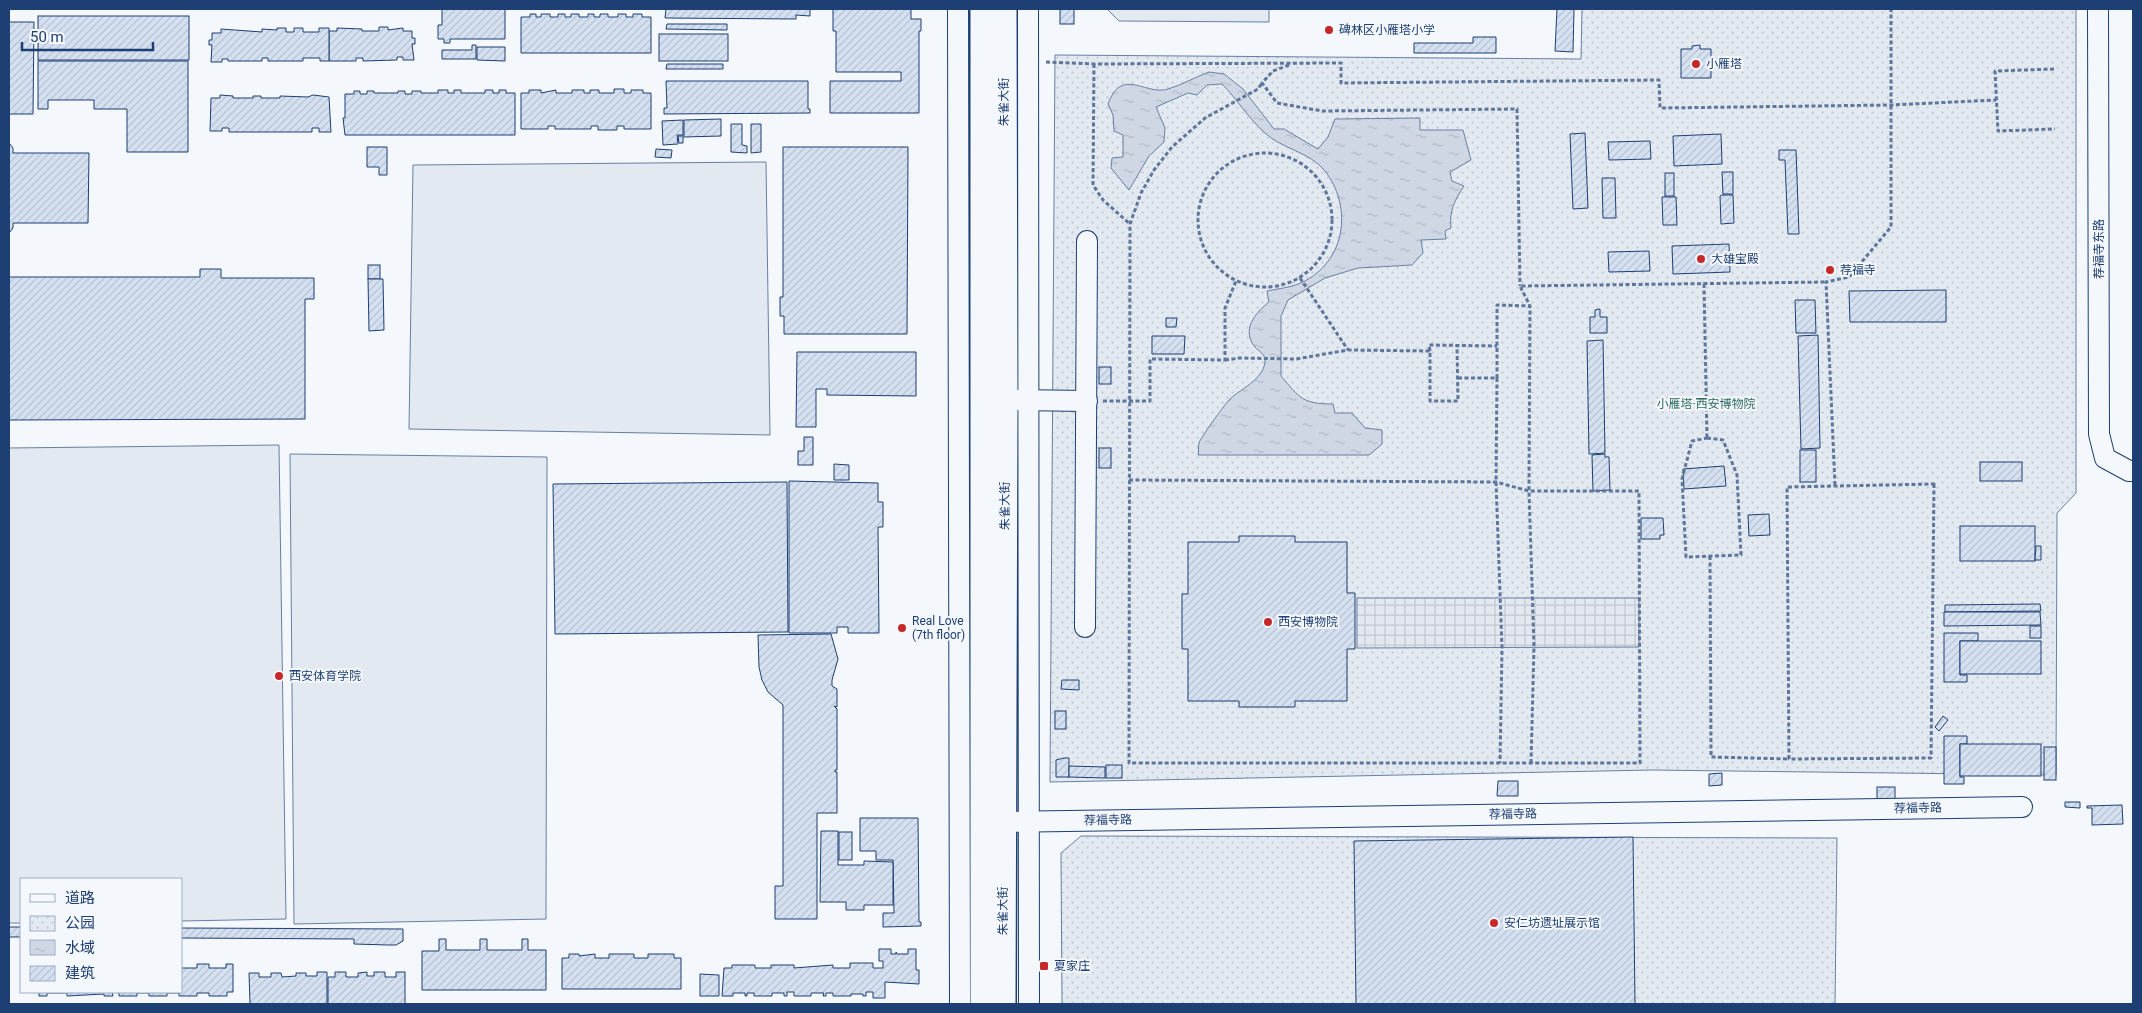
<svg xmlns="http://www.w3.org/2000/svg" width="2142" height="1013" viewBox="0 0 2142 1013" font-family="Roboto,'Noto Sans SC',sans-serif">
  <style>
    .park { fill: url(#park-dots); stroke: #687fa3 }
    .pitch { fill: #e3e9f0; stroke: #687fa3 }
    .plaza { fill: url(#plaza-grid); stroke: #687fa3 }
    .water { fill: url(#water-ripples); stroke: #687fa3 }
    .building { fill: url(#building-hatch); stroke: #1d3f73 }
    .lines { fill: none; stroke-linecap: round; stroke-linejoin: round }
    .minor-casing { stroke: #1d3f73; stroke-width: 22 }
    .major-casing { stroke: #1d3f73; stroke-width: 28 }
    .path { stroke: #5e769c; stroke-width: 3; stroke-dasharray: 4 2.5; stroke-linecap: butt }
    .minor { stroke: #f4f7fb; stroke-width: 20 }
    .major { stroke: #f4f7fb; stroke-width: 25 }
    .poi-dot { fill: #c62828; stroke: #f4f7fb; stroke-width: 2 }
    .labels { text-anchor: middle; stroke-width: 4; stroke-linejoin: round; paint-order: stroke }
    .poi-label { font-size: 12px; fill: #1d3f73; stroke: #f4f7fb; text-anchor: start }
    .street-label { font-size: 12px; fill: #1d3f73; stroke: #f4f7fb }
    .park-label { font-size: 12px; fill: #2c6c60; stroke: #f4f7fb }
  </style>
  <defs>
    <pattern id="park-dots" width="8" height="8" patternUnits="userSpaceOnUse" patternTransform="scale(1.25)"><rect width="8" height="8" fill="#e3e9f0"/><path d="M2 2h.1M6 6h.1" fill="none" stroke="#c2c9d1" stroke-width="1.8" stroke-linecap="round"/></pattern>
    <pattern id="plaza-grid" width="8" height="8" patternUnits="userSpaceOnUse" patternTransform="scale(1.25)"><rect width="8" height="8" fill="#e3e8f0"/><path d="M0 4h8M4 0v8" fill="none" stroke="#c2c8d1"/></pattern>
    <pattern id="water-ripples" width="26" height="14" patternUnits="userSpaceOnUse" patternTransform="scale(1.25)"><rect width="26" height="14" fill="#cfd7e4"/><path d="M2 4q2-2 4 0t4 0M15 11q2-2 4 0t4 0" fill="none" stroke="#b1bac7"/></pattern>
    <pattern id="building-hatch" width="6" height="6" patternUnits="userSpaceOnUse" patternTransform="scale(1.25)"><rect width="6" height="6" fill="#d5e0f0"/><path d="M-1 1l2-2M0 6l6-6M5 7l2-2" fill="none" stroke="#b6c1d1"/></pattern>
  </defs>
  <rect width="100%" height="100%" fill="#f4f7fb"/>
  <g class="park">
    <polygon points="1582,9 2076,9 2076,493 2057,513 2056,775 1652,770 1050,782 1055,55 1581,59"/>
    <polygon points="1081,836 1837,838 1835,1004 1062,1004 1061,853"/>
  </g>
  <g class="pitch">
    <polygon points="1107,9 1269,9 1269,22 1119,21"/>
    <polygon points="766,162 770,435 409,429 413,165"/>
    <polygon points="279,445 286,919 181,921 181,879 21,879 21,923 9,923 9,448"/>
    <polygon points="290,454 547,457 546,919 294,924"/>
  </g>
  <polygon class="plaza" points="1357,598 1639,598 1639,647 1357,648"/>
  <path class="water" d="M1209 72 1224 74 1243 89 1274 129H1284L1318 149 1328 137 1335 119 1420 118V130H1463L1471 160 1450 172 1452 181 1464 186C1455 200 1449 210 1451 228L1445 231 1446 239 1421 240 1423 253 1412 265 1358 268 1325 278 1288 300 1281 316V376C1300 398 1302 404 1333 404L1335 413H1352L1365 428 1382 430V444L1369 455H1198C1199 451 1198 447 1199 443 1199 440 1225 404 1229 400 1240 389 1263 380 1265 362 1266 354 1259 352 1255 347 1241 330 1255 313 1269 302L1267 291C1282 288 1297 287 1310 278 1347 254 1351 205 1325 171 1310 152 1282 149 1265 133 1249 119 1237 99 1222 84L1207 85 1197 95 1188 93 1156 107 1165 128 1164 142 1149 156 1129 190 1111 168 1112 158 1123 157V135L1114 131 1113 115 1108 104C1122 66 1145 96 1168 89 1182 85 1195 77 1209 72Z"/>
  <g class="building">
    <polygon points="442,9 505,9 505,39 450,39 450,43 444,43 444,39 438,39 438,25 442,25"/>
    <polygon points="666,9 808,9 810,10 810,16 796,15 796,19 665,18"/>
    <polygon points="833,9 911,9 911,19 921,19 921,31 919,31 919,113 830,113 830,81 901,81 901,72 836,72 836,31 833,31"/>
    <rect x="1060" y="9" width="14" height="15"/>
    <polygon points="1557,9 1574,9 1573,52 1555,51"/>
    <polygon points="530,14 536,14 536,17 541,17 541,14 550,14 550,17 558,17 558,14 565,14 565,17 571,17 571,14 579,14 579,17 588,17 588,14 594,14 594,17 600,17 600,14 608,14 608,17 618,17 618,14 626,14 626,17 633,17 633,14 642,14 642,17 651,17 651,53 521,53 521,17 530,17"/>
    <rect x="38" y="16" width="151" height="44"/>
    <polygon points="9,22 34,22 33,114 9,114"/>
    <polygon points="667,24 727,24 727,30 666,29"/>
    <polygon points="379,27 388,27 388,30 403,28 403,31 412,31 412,38 415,38 415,44 412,44 414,60 403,60 403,57 397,57 397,60 363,61 363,58 356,58 356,61 329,61 329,31 337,31 337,28 362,29 362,31 379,31"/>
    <polygon points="277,28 286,28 286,32 294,32 294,28 303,28 303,32 319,32 319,28 329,28 329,61 320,61 320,58 303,58 303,61 268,61 268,58 262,58 262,61 228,61 228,59 222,59 222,62 211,62 212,45 209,45 209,40 212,40 212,33 221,33 221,29 262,32 262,29 277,30"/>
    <rect x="659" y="34" width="69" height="27"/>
    <polygon points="1473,37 1496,37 1496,53 1414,53 1414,43 1473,43"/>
    <polygon points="472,45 476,45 476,59 442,59 442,50 472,50"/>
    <polygon points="1700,45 1700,49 1711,49 1711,78 1681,78 1681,49 1692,49 1692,46"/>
    <polygon points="477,47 505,47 505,61 477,60"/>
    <polygon points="38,61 188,61 188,152 127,152 127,109 94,109 94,100 48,100 48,109 38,109"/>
    <polygon points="667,64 723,64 723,69 666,69"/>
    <polygon points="666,81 808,81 808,109 810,109 810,113 664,114 664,108 667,108"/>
    <polygon points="614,89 624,89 624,93 631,93 631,90 643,90 643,93 651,93 651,129 624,129 624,126 617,126 617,130 598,130 598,126 591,126 591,129 555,129 555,126 548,126 548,129 521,129 521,93 529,93 529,90 541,90 541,93 556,90 556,93 572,93 572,90 584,90 584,93 590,93 590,90 599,90 599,93 614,93"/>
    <polygon points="438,90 448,90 448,93 454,93 454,90 461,90 461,93 485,93 485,90 493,90 493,93 499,93 499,90 506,90 506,93 515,93 515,135 345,135 343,118 345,118 345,94 354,94 354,91 360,91 360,94 367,94 367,91 374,91 374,93 398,93 398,91 405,91 405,94 412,94 412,91 421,91 421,93 438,93"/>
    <polygon points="220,95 233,96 233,98 253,98 253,96 261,96 261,98 280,98 280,96 308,97 313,95 329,97 331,132 319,132 319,128 312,128 312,132 229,132 229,128 222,128 222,131 210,131 211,98 220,98"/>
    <polygon points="721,119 721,136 683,137 683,143 679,143 678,136 684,136 684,120"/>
    <polygon points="683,120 683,135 677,135 678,144 663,145 662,121"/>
    <polygon points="731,124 742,124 742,145 747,146 747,153 731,152"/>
    <polygon points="751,124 761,124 761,152 751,153"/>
    <polygon points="1585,133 1588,208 1573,209 1570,134"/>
    <polygon points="1721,134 1722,164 1674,166 1673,136"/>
    <polygon points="1650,141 1651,159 1609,160 1608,142"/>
    <polygon points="9,143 13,148 13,153 89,153 88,223 13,223 13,228 9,233"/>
    <polygon points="367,147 387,147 387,175 379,175 379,167 367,167"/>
    <polygon points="783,147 908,147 907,334 784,334 784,316 780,316 780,297 783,297"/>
    <polygon points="656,149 672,150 671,158 655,157"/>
    <polygon points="1779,150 1796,150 1799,234 1788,234 1785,160 1779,160"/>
    <polygon points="1722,172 1733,172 1733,194 1723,194"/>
    <rect x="1665" y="173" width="9" height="23"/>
    <polygon points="1602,178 1615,178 1616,218 1603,218"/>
    <polygon points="1722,195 1733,195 1734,223 1721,224 1720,196"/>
    <polygon points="1662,197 1676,197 1677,225 1663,225"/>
    <polygon points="1729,244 1730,272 1673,274 1672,246"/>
    <polygon points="1649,251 1650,271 1609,272 1608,252"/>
    <rect x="368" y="265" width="12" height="14"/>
    <polygon points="200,269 221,269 221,278 314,278 314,299 305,299 305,419 9,420 9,277 200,277"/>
    <polygon points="368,279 383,279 384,330 369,331"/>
    <polygon points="1946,290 1946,322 1850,322 1849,291"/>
    <polygon points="1795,300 1815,300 1816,333 1796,333"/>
    <polygon points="1600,309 1600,317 1607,317 1607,333 1590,333 1590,317 1595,317 1595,310"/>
    <polygon points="1166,318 1177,318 1176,327 1166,327"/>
    <polygon points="1818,335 1820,448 1801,449 1798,336"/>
    <polygon points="1152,336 1185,336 1184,354 1152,354"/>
    <polygon points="1603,340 1605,453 1589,454 1587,341"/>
    <polygon points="797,352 916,352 916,396 827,395 827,389 816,389 816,427 796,427"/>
    <rect x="1099" y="367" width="12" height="17"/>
    <polygon points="804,437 813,437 813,465 798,465 798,451 804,451"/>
    <rect x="1099" y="448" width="12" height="20"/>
    <rect x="1800" y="450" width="16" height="32"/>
    <polygon points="1605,454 1605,457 1609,457 1610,490 1593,491 1592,455"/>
    <rect x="1980" y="462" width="42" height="19"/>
    <polygon points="834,464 849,465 849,480 834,480"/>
    <polygon points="1724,466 1726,486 1684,489 1683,469"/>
    <polygon points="789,481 878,483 878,502 883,502 883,527 878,527 879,633 848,633 848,627 837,627 837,633 789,633"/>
    <polygon points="787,482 788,632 555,634 553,484"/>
    <polygon points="1769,514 1770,535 1749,536 1748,515"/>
    <polygon points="1641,518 1663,518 1664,535 1660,535 1660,539 1641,539"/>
    <rect x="1960" y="526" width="75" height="35"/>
    <polygon points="1239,536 1295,536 1295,542 1347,542 1347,593 1355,593 1355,649 1347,649 1347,701 1295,701 1295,707 1239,707 1239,701 1188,701 1188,649 1182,649 1182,594 1188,594 1188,542 1239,542"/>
    <polygon points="2036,546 2041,546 2041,560 2035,560"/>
    <polygon points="2040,604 2041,611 1945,612 1945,605"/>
    <polygon points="1944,612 2040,612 2041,625 1944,626"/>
    <rect x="2030" y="626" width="11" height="12"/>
    <polygon points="1944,633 1978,633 1978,641 1960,641 1960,675 1967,675 1967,682 1944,682"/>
    <polygon points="831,634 838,659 832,680 832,686 837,689 837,707 834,706 837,709 837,770 835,770 835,772 837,772 837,813 817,813 817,919 775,919 775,886 783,886 783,705 768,692 762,680 759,667 758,635"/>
    <rect x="1960" y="641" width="81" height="33"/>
    <polygon points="1062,680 1079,680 1079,690 1061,689"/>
    <rect x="1055" y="711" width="11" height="18"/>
    <polygon points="1943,716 1948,720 1939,731 1935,727"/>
    <polygon points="1944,736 1967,736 1967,744 1960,744 1960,777 1964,777 1964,784 1944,784"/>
    <rect x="1960" y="744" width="81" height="32"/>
    <rect x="2044" y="747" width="12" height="33"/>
    <polygon points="1064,758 1069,758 1069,777 1056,777 1056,760"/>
    <rect x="1106" y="765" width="16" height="13"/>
    <polygon points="1069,766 1105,767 1105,778 1069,777"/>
    <polygon points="1722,773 1722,785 1709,786 1709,774"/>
    <polygon points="1498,781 1518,781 1518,796 1497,796"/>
    <rect x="1877" y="787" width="18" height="16"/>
    <polygon points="2065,802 2080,802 2080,808 2065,807"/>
    <polygon points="2122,805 2123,824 2092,825 2092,808 2087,808 2087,806"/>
    <polygon points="860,818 918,818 919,922 921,922 921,926 883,927 883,913 894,913 893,860 876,860 876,851 860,851"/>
    <polygon points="821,831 838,831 838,865 864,865 864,861 893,862 893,905 864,905 864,910 846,910 846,902 820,902"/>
    <rect x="839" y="832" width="13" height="28"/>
    <polygon points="1633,837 1635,1004 1356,1004 1354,841"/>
    <rect x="9" y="927" width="12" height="10"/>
    <polygon points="181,928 403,929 403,941 396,945 388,945 354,944 354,939 181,938"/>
    <polygon points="439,939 446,939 446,950 480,950 480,939 487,939 487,950 522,950 522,939 528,939 528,950 546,950 546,990 422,990 422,951 439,951"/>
    <polygon points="879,949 891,949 891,954 896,954 896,952 897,954 908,954 908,949 916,949 916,970 919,970 919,984 885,982 885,998 873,998 873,992 866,992 866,996 863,996 863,994 851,994 851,996 833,996 833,993 826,993 826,996 823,996 824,993 811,993 811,996 794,996 794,992 787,992 787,996 784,996 784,993 772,993 772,996 754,996 754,993 747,993 747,996 745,996 745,993 733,993 733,996 722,996 724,968 732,968 732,965 755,965 755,968 771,968 771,965 794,965 794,968 833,965 833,968 850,968 850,963 873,963 873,968 883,968 883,961 879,961"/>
    <polygon points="569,954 579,954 579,956 595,954 595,958 609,958 609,954 634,954 634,958 648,958 648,954 674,954 674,958 681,958 681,989 562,989 562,958 569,958"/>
    <polygon points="197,964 209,964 209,968 226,968 226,964 233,964 233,992 227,992 227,996 209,996 209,993 197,993 197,996 179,996 179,993 167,993 167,996 149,996 149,993 137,993 137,996 119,996 119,992 113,992 181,992 181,968 197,968"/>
    <polygon points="317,972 327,972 327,1004 250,1004 249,973 259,973 259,977 271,977 271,973 281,973 282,977 296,976 296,973 306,973 306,976 317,976"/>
    <polygon points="335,972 346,972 346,977 358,977 358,973 367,972 367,976 374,976 374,972 385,972 385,977 396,977 396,972 405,972 405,1004 328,1004 328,977 335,977"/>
    <polygon points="700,974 719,975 719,996 700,996"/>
    <polygon points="39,992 112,992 113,996 104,996 104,994 67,996 67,993 47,993 47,996 39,996"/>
  </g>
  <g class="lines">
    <defs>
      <g id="minor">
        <polyline points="958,9 960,1004"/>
        <polyline points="1028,9 1029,1004"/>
        <polyline points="2098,9 2099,434 2105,458 2129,471 2133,471"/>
        <polyline points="1015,400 1087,401"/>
        <polyline points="1085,627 1087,241"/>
        <polyline points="1003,822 2022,807"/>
      </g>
      <g id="major">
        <polyline points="983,9 983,1004"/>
        <polyline points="1003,1004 1005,399 1004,9"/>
      </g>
    </defs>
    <use href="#minor" class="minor-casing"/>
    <use href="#major" class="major-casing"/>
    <g class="path">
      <polyline points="1046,62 1094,64 1341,63 1341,83 1659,80 1660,108 1891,105 1996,100"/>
      <polyline points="1094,64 1093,185 1103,200 1130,224"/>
      <polyline points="1289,65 1273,71 1262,83 1277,103 1322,111 1517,109 1520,286"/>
      <polyline points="2054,69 1995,71 1998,131 2055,129"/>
      <circle cx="1265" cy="220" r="67"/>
      <polyline points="1300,278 1348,350"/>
      <polyline points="1704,284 1707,438"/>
      <polyline points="1430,351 1429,345 1497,346"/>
      <polyline points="1225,360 1240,358 1296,359 1348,350 1430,351 1430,401 1458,401 1457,345"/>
      <polyline points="1458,378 1497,378 1496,482 1502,648 1500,763"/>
      <polyline points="1497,378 1497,305 1530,306"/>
      <polyline points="1103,401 1150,401 1150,359 1225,360 1225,308 1236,281"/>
      <polygon points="1707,438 1723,440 1737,475 1741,555 1686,557 1682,479 1692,441"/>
      <polyline points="1129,480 1496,482 1529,491 1639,491 1640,763 1129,763 1130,224 1141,193 1154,170 1172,147 1205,118 1258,89 1262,83"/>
      <polygon points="1934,484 1931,758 1789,759 1787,487"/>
      <polyline points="1835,485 1826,282 1849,277 1891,227 1891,9"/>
      <polyline points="1710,556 1711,757 1789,759"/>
      <polyline points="1531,763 1534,647 1529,491 1530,306 1520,286 1826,282"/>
    </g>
    <use href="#minor" class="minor"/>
    <use href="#major" class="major"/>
  </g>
  <g class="poi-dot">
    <circle cx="1329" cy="30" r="5"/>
    <circle cx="1696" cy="64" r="5"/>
    <circle cx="1701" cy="259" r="5"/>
    <circle cx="1830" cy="270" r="5"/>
    <circle cx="1268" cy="622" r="5"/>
    <circle cx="902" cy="628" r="5"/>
    <circle cx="279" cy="676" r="5"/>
    <circle cx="1494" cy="923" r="5"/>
    <rect x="1039" y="961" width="10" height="10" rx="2.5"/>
  </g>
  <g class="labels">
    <g class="poi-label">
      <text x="1339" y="34">碑林区小雁塔小学</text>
      <text x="1706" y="68">小雁塔</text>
      <text x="1711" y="263">大雄宝殿</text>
      <text x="1840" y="274">荐福寺</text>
      <text x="912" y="625">Real Love<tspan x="912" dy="14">(7th floor)</tspan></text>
      <text x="1278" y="626">西安博物院</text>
      <text x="289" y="680">西安体育学院</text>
      <text x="1504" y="927">安仁坊遗址展示馆</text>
      <text x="1054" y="970">夏家庄</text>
    </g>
    <g class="street-label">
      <text transform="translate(1004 102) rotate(-90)" y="4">朱雀大街</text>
      <text transform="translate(2099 249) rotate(-90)" y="4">荐福寺东路</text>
      <text transform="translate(1005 506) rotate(-90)" y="4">朱雀大街</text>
      <text transform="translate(1918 808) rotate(-1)" y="4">荐福寺路</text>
      <text transform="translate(1513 814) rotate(-1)" y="4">荐福寺路</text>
      <text transform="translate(1108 820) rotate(-1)" y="4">荐福寺路</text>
      <text transform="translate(1003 911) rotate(-90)" y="4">朱雀大街</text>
    </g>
    <g class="park-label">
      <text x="1706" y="408">小雁塔·西安博物院</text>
    </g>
  </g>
  <rect width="2142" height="1013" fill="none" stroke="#1d3f73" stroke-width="20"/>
  <rect x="20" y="878" width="162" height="115" fill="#f4f7fb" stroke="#9eadc5"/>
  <rect x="30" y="894" width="25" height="8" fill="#f4f7fb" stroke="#9eadc5"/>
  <text x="65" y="903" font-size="15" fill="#1d3f73">道路</text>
  <rect x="30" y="916" width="25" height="15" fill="url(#park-dots)" stroke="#9eadc5"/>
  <text x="65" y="928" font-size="15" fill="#1d3f73">公园</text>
  <rect x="30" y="940" width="25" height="15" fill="url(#water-ripples)" stroke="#9eadc5"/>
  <text x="65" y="953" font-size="15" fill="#1d3f73">水域</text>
  <rect x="30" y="966" width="25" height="15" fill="url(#building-hatch)" stroke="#9eadc5"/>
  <text x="65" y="978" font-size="15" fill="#1d3f73">建筑</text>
  <path d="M22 42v8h131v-8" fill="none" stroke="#1d3f73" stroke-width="2.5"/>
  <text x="30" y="42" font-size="15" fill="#1d3f73" stroke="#f4f7fb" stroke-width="4" paint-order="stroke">50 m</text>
</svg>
